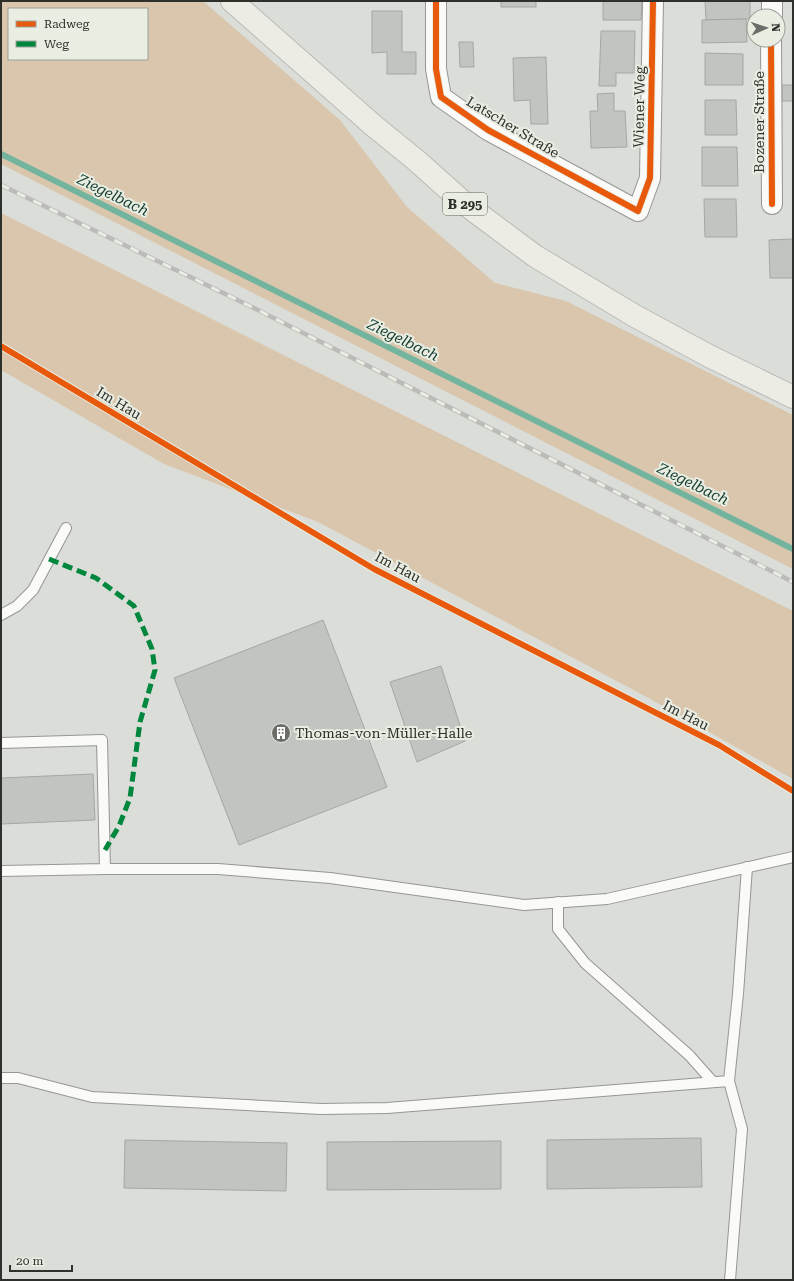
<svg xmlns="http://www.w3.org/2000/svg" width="794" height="1281" viewBox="0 0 794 1281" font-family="'Roboto Serif',serif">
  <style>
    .green { fill: #d9c6ad; fill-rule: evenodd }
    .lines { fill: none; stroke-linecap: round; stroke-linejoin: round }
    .stream { stroke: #73b49f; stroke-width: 6 }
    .building { fill: #c2c4c1; stroke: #a5a7a3 }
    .service-casing { stroke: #959793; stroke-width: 12 }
    .minor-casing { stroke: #959793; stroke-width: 22 }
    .primary-casing { stroke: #b9bab7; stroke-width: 24 }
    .service { stroke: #fafaf9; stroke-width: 10 }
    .minor { stroke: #fafaf9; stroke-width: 20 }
    .primary { stroke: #ecebe4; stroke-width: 22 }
    .rail-casing { stroke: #bbbbba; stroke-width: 4.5 }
    .rail { stroke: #e9ede2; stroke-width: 3; stroke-dasharray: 9; stroke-linecap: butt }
    .quiet { stroke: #00873e; stroke-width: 5; stroke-dasharray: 10 5; stroke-linecap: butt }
    .cycleway-casing { stroke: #e9ede2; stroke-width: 8 }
    .cycleway { stroke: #e8590c; stroke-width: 6 }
    .labels { text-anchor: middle; stroke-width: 4; stroke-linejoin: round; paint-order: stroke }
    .shield { fill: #e9ede2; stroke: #666963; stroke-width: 1 }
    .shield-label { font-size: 13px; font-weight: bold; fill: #2e302c }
    .street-label { font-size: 14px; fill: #2e302c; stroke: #e9ede2 }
    .poi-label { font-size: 14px; fill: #2e302c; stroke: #e9ede2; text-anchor: start }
    .water-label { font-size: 15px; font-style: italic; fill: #143d31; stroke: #e9ede2 }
  </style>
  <rect width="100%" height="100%" fill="#dbddd8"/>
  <g class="green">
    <path d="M1 1H203L340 120 407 207 495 283 566 301 793 415V569L1 164ZM9 9H147V59H9Z"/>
    <polygon points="1,213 793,611 793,779 643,695 318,522 164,464 1,370"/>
  </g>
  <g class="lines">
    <polyline class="stream" points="1,154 793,549"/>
  </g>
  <g class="building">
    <rect x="501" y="1" width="35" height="6"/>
    <polygon points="603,1 642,1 641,20 603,20"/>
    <polygon points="705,1 750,1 750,19 706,20"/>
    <polygon points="372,11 402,11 402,52 416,52 416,74 387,74 387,52 372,53"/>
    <polygon points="746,19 747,42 702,43 702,20"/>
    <polygon points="601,31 635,31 634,73 616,73 616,86 599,86"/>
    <polygon points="459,42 473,42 474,67 460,67"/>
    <polygon points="705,53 743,54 743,85 705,85"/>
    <polygon points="546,57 548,124 531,124 530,100 514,101 513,58"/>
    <rect x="782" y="85" width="11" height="16"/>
    <polygon points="614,93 614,111 625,111 627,147 591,148 590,111 598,111 597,94"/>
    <polygon points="705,100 736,100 737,135 705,135"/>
    <polygon points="702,147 737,147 738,186 702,186"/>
    <polygon points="704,199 736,199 737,237 705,237"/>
    <polygon points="793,239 793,278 770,278 769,240"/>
    <polygon points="323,620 387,787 239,845 174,678"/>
    <polygon points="441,666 465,741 417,762 390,682"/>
    <polygon points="93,774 95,820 1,824 1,778"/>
    <polygon points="701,1138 702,1187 547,1189 547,1140"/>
    <polygon points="125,1140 287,1143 286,1191 124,1188"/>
    <polygon points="501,1141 501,1189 327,1190 327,1142"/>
  </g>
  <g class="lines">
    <defs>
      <g id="service">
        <polyline points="1,615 17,606 33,590 66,528"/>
        <polyline points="1,743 102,740 105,869 1,871"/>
        <polyline points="105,869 218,869 330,878 524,905 607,899 793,857"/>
        <polyline points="558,902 558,929 585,963 689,1055 713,1082"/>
        <polyline points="1,1078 18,1078 92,1097 321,1109 387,1108 729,1081"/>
        <polyline points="730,1280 742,1129 729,1081 738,994 747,867"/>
      </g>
      <g id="minor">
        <polyline points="436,1 436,69 441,97 488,130 638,211 650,178 653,1"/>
        <polyline points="772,16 772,1"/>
        <polyline points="771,40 772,204"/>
      </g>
      <polyline id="primary" points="232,1 374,126 417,161 465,204 535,256 635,316 709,356 793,397"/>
    </defs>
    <use href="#service" class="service-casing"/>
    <use href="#minor" class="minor-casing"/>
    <use href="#primary" class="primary-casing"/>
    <use href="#service" class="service"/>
    <use href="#minor" class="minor"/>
    <use href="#primary" class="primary"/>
    <defs>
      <polyline id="rail" points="1,185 254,308 793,582"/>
    </defs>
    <use href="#rail" class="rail-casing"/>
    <use href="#rail" class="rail"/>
    <polyline class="quiet" points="49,559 96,578 134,606 152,649 155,670 140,722 130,798 119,826 105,850"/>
    <defs>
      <g id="cycleway">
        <polyline points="436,1 436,69 441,97 488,130 638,211 650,178 653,1"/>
        <polyline points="771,40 772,204"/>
        <polyline points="1,346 374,569 719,745 793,791"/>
      </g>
    </defs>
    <use href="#cycleway" class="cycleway-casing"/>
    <use href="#cycleway" class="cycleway"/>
  </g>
  <defs>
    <symbol id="building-disc" viewBox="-11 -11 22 22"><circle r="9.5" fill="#6b6d68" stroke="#e9ede2"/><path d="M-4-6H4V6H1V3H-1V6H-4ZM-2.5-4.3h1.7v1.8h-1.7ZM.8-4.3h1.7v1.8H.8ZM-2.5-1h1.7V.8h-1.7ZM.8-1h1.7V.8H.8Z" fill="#fff"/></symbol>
  </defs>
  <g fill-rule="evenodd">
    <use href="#building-disc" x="270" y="722" width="22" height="22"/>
  </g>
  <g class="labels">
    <rect class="shield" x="443" y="193" width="44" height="22" rx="3"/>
    <g class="shield-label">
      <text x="465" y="209">B 295</text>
    </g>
    <g class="street-label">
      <text transform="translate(639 107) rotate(-89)" y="5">Wiener Weg</text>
      <text transform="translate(759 122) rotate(-90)" y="5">Bozener Straße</text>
      <text transform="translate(513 127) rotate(31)" y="5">Latscher Straße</text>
      <text transform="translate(119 403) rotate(31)" y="5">Im Hau</text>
      <text transform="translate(398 567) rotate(28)" y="5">Im Hau</text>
      <text transform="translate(686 715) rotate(27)" y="5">Im Hau</text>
    </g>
    <g class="poi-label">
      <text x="295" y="738">Thomas-von-Müller-Halle</text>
    </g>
    <g class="water-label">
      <text transform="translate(113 195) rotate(26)" y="5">Ziegelbach</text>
      <text transform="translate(403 340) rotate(26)" y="5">Ziegelbach</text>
      <text transform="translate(693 484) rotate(26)" y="5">Ziegelbach</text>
    </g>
  </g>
  <rect width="794" height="1281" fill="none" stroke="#2e302c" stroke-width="4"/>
  <rect x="8" y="8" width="140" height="52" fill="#e9ede2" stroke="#9ea199"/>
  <rect x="16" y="21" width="20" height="6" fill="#e8590c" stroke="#9ea199"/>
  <text x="44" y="28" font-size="12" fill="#2e302c">Radweg</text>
  <rect x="16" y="41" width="20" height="6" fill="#00873e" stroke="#9ea199"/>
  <text x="44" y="48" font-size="12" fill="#2e302c">Weg</text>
  <g transform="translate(766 28) rotate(87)"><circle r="19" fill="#e9ede2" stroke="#9ea199"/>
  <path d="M0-3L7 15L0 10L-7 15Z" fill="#6b6d68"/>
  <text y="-6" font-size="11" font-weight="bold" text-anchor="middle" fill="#2e302c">N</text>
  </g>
  <path d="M10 1265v6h62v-6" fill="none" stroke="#2e302c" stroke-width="2"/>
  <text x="16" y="1265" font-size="12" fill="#2e302c" stroke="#e9ede2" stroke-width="3" paint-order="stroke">20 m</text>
</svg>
